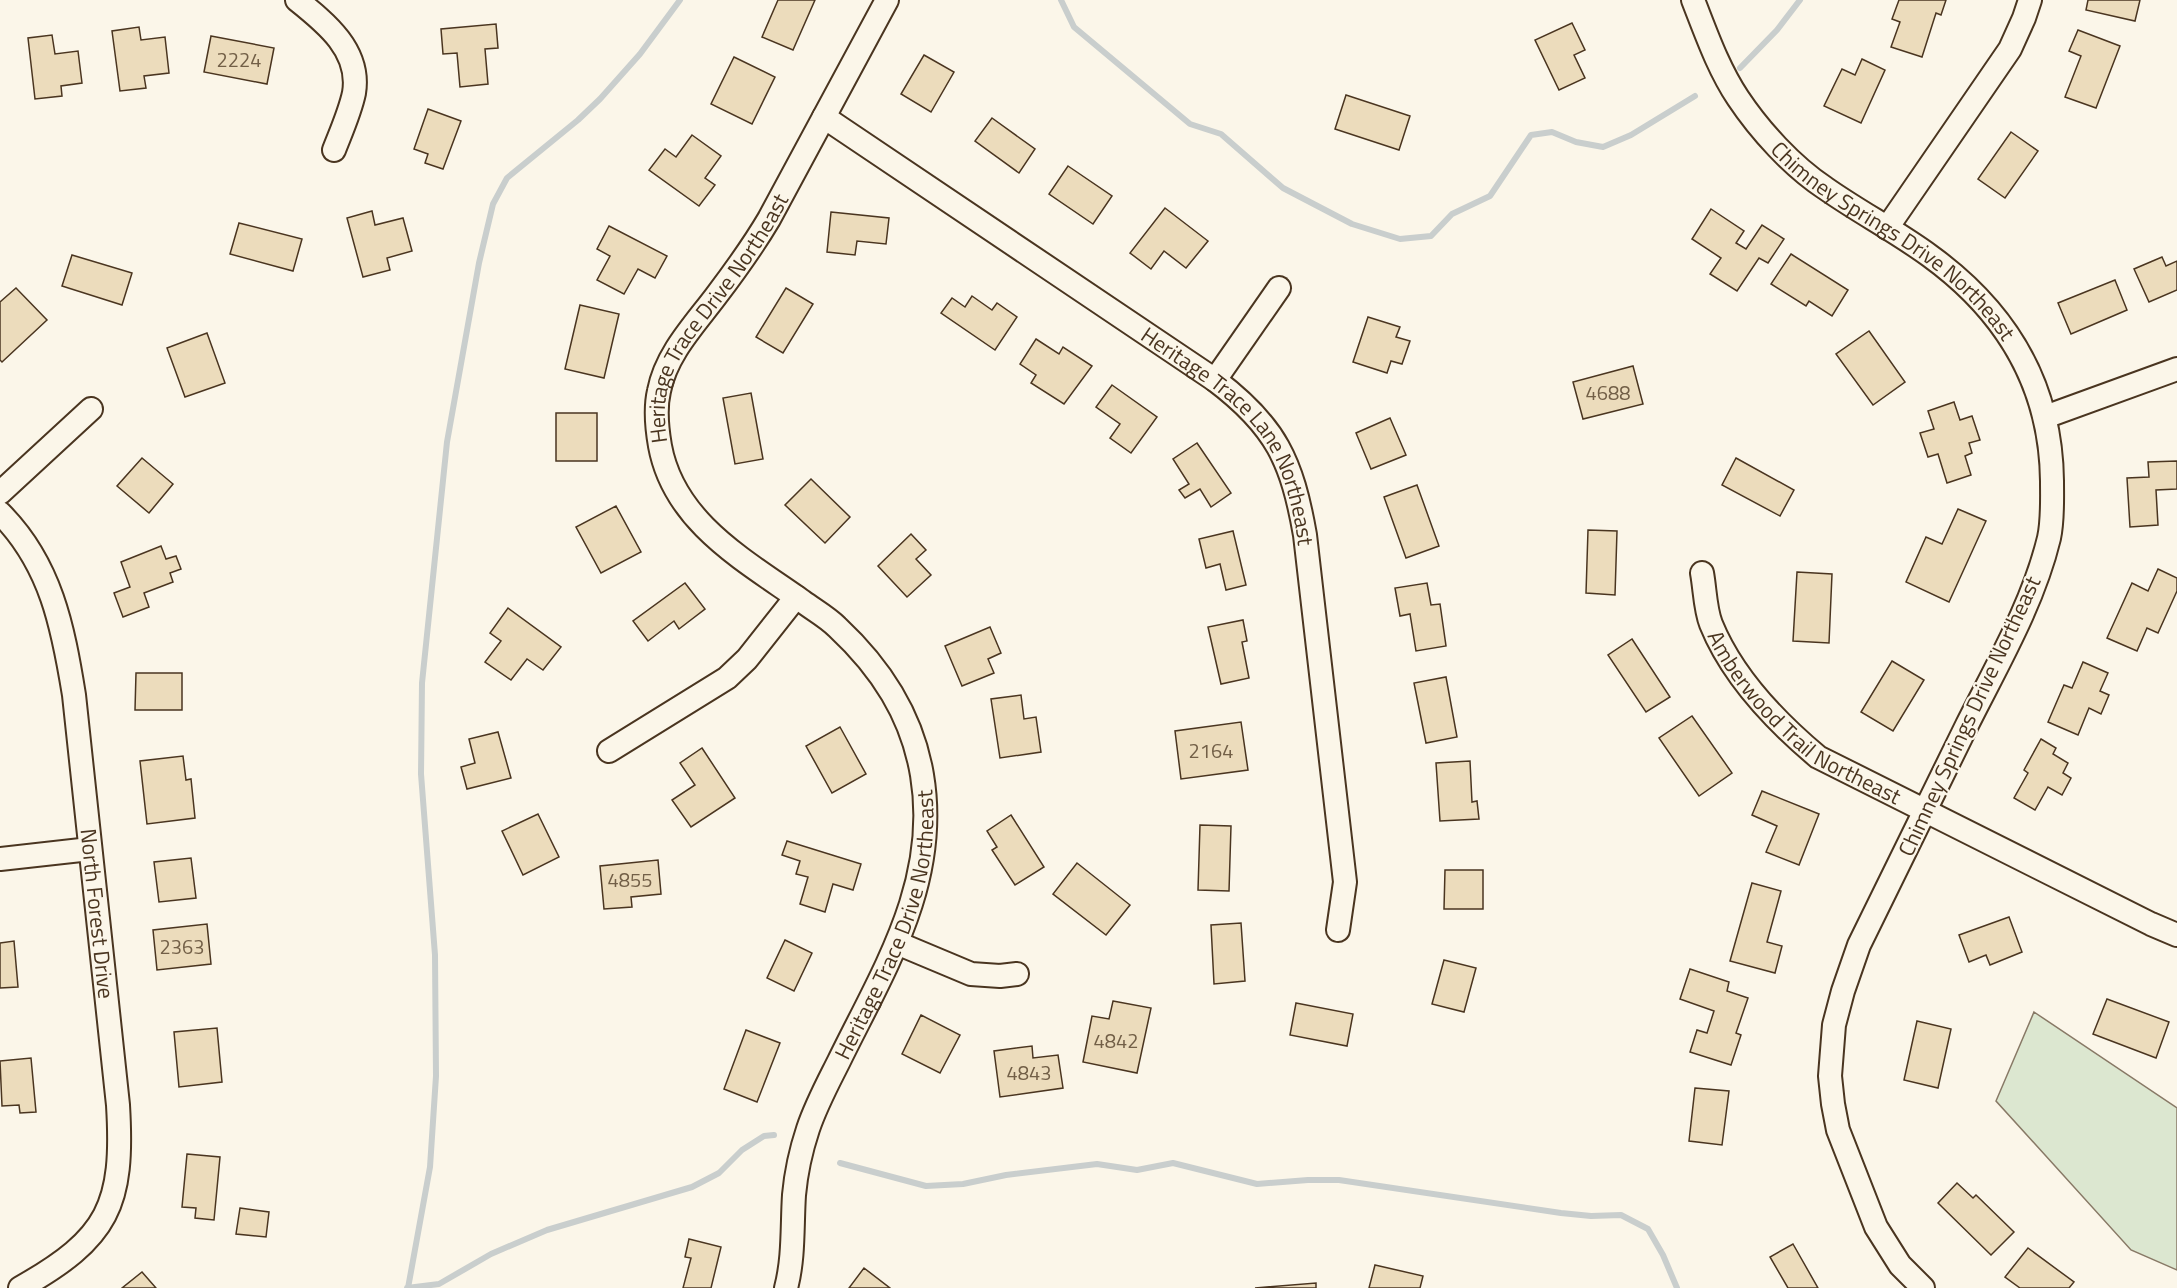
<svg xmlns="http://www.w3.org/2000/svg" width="2177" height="1288" viewBox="0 0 2177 1288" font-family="'Titillium Web',sans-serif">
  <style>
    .green { fill: #dce7d0; stroke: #887966; stroke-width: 1.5 }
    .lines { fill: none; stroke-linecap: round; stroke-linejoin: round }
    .stream { stroke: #c9cecd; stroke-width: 6 }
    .building { fill: #ecdcbc; stroke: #4a3520; stroke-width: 1.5 }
    .minor-casing { stroke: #4a3520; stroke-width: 26 }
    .minor { stroke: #fbf6e9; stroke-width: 22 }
    .labels { text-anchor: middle; stroke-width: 4.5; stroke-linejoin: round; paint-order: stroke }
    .number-label { font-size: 20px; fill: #725f47 }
    .street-label { font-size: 22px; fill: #4a3520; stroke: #fbf6e9 }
  </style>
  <rect width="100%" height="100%" fill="#fbf6e9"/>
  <polygon class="green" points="2034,1012 2177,1108 2177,1270 2131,1250 1996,1101"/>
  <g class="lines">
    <g class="stream">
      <polyline points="1061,0 1074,27 1190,124 1221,134 1283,188 1352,224 1400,239 1431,236 1452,214 1490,196 1531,135 1552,132 1576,142 1603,147 1631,135 1695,96"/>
      <polyline points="1740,68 1777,30 1800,0"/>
      <polyline points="840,1163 926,1186 963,1184 1006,1175 1097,1164 1137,1170 1173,1163 1257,1184 1308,1180 1339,1180 1561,1213 1591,1216 1621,1215 1648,1229 1663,1255 1677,1288"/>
      <polyline points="407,1288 439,1284 491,1254 547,1230 692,1187 719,1173 742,1150 764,1136 774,1135"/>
      <polyline points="408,1288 430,1167 436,1076 435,955 421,774 422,683 447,442 479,263 493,204 507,178 578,120 600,99 640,54 680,0"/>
    </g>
  </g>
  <g class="building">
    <polygon points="778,0 815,0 793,50 762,37"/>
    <polygon points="1899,0 1946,0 1941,15 1936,13 1922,57 1891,47 1900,22 1892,19"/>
    <polygon points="2088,0 2140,0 2135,21 2086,10"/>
    <polygon points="1572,23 1585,50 1574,55 1585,78 1559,90 1535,40"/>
    <polygon points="496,24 498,48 485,49 488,84 460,87 457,53 443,54 441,29"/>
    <polygon points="139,27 141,40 165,37 169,73 144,76 146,88 120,91 112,31"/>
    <polygon points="2078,30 2120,46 2096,108 2065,97 2081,56 2069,51"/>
    <polygon points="52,35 55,54 78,51 82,83 61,86 62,96 35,99 28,38"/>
    <polygon points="211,36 274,48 267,84 204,72"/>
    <polygon points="924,55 954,72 931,112 901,94"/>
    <polygon points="734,57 775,77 752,124 711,104"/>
    <polygon points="1862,59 1885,70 1861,123 1824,106 1842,69 1855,75"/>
    <polygon points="1346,95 1410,116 1399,150 1335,129"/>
    <polygon points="428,109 461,121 443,169 425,163 428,154 414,149"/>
    <polygon points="992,118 1035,149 1019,173 975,141"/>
    <polygon points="2011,132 2038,151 2005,198 1978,179"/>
    <polygon points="692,135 721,156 705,178 715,185 699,206 649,170 665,149 676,157"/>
    <polygon points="1068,166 1112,196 1093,224 1049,194"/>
    <polygon points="1165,208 1208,241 1186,268 1164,251 1151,269 1130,253"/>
    <polygon points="1711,209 1744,231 1736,243 1746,249 1762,225 1784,239 1768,263 1759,258 1737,291 1710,274 1721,258 1692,239"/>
    <polygon points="372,211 375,225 403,218 412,251 387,258 390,270 363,277 347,218"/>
    <polygon points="831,212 889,218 886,244 857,241 855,255 827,252"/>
    <polygon points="239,223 302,239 293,271 230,254"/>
    <polygon points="609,226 667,256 655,278 638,269 624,294 597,280 610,256 597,249"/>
    <polygon points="1791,254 1848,290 1832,316 1809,301 1806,306 1771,284"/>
    <polygon points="72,255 132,273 122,305 62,286"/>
    <polygon points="2162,257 2166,266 2177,261 2177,290 2149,302 2134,269"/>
    <polygon points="2115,280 2127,310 2071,334 2058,303"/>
    <polygon points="16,288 47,320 2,362 0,360 0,302"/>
    <polygon points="786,288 813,304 783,353 756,337"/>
    <polygon points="972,296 992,310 997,303 1017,317 995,350 941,313 952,298 965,307"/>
    <polygon points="580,305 619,314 604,378 565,369"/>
    <polygon points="1368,317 1400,327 1396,337 1410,341 1402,364 1391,361 1387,373 1353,362"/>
    <polygon points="1869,331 1905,382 1873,405 1836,354"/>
    <polygon points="207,333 225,383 185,397 167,348"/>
    <polygon points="1036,339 1059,354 1063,347 1092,366 1064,404 1031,383 1036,375 1020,364"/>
    <polygon points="1633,366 1643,404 1583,419 1573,382"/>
    <polygon points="1112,385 1157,417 1131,453 1110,438 1120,424 1096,407"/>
    <polygon points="751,393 763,459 735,464 723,398"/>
    <polygon points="1954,402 1960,420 1972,416 1980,440 1969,443 1972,453 1965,456 1971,475 1947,483 1938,454 1928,457 1920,433 1934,429 1928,411"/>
    <rect x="556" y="413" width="41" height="48"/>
    <polygon points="1390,418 1406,455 1371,469 1356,433"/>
    <polygon points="1197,443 1231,493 1211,507 1200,489 1185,498 1179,490 1189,484 1173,459"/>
    <polygon points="142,458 173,484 149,513 117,486"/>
    <polygon points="1736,458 1794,490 1780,516 1722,485"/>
    <polygon points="2177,461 2177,489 2156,490 2158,525 2130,527 2127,478 2149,477 2148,462"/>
    <polygon points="811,479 850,517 825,543 785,505"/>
    <polygon points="1417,485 1439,546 1406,558 1384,497"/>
    <polygon points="616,506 641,552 601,573 576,527"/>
    <polygon points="1958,509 1986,521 1949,602 1906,582 1926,537 1942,544"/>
    <polygon points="1588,530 1617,531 1615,595 1586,593"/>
    <polygon points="1233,531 1246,585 1226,590 1220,564 1206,568 1199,539"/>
    <polygon points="911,534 926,550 916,559 931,575 907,597 878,566"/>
    <polygon points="161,546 166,559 176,556 181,569 170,573 173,582 144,593 149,607 123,617 114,593 130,587 121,562"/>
    <polygon points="2158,569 2177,578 2177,591 2158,633 2147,628 2137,651 2107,638 2132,583 2148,591"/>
    <polygon points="1797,572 1832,574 1829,643 1793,641"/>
    <polygon points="685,583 705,609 679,629 674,621 648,641 633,621"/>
    <polygon points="1427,583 1431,605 1440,604 1446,646 1416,651 1410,614 1400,616 1395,588"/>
    <polygon points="508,608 561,647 543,670 527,659 511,680 485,662 501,641 490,633"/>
    <polygon points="1243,620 1247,641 1242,642 1249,678 1221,684 1208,627"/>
    <polygon points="990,627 1001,653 988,659 994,673 962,686 945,646"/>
    <polygon points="1632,639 1670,697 1646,712 1608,655"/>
    <polygon points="1892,661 1924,680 1893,731 1861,712"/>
    <polygon points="2083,662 2108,673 2100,691 2109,695 2101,714 2089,708 2078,735 2048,722 2064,685 2072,688"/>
    <polygon points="136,673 182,673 182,710 135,710"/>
    <polygon points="1446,677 1457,737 1426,743 1414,683"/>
    <polygon points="1021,695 1024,719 1036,717 1041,752 1000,758 991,699"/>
    <polygon points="1692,716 1732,773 1699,796 1659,738"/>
    <polygon points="1241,722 1248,770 1181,779 1175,731"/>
    <polygon points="840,727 866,774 832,793 806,746"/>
    <polygon points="498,732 511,778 467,789 461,767 475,763 469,739"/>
    <polygon points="2041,739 2056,748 2053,754 2068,763 2063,773 2071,778 2062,795 2048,787 2035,810 2014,798 2028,773 2024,770"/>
    <polygon points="702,748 735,798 691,827 672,800 695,785 680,763"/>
    <polygon points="183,756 186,780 191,779 195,818 147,824 140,761"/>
    <polygon points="1470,761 1472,802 1477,801 1479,819 1440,821 1436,763"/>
    <polygon points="1762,791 1819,814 1799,865 1766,852 1777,826 1752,815"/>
    <polygon points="538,814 559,857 523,875 502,831"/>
    <polygon points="1011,815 1044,867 1015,885 992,850 997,847 987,831"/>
    <polygon points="1200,825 1231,826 1229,891 1198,890"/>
    <polygon points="787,841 861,864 853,890 833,884 825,912 800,904 808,877 796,874 800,861 782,855"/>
    <polygon points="191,858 196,898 159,902 154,862"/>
    <polygon points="658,860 661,894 631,897 632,907 604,909 600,866"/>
    <polygon points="1077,863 1130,905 1106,935 1053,894"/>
    <polygon points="1445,870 1483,870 1483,909 1444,909"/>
    <polygon points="1752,883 1781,891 1767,942 1782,946 1775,973 1730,961"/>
    <polygon points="2009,917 2022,952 1990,965 1986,955 1969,962 1959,935"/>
    <polygon points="1241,923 1245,981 1214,984 1211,925"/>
    <polygon points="207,924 211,964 157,970 153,930"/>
    <polygon points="785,940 812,953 794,991 767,978"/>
    <polygon points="14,941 18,987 0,988 0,943"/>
    <polygon points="1444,960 1476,968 1464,1012 1432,1004"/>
    <polygon points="1690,969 1729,982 1727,991 1748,998 1736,1033 1741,1035 1731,1065 1690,1052 1697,1030 1707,1033 1714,1011 1680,999"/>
    <polygon points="2107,999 2169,1022 2156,1058 2093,1034"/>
    <polygon points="1113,1001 1151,1008 1137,1073 1083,1062 1092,1016 1109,1019"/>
    <polygon points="1296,1003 1353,1014 1347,1046 1290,1035"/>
    <polygon points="921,1015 960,1035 940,1073 902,1054"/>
    <polygon points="1917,1021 1951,1029 1938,1088 1904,1080"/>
    <polygon points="217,1028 222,1082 179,1087 174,1032"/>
    <polygon points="746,1030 780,1043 757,1102 724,1089"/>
    <polygon points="1032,1046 1033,1058 1058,1055 1063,1088 1000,1097 994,1051"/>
    <polygon points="31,1058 36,1112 20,1113 19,1105 2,1106 0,1061"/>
    <polygon points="1695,1088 1729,1091 1722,1145 1689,1141"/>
    <polygon points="187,1154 220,1157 214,1220 195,1218 196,1208 182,1207"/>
    <polygon points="1957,1183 1973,1198 1976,1195 2014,1232 1991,1255 1938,1203"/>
    <polygon points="240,1208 269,1212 266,1237 236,1234"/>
    <polygon points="689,1239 721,1247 711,1288 683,1288 691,1258 685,1257"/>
    <polygon points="1793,1244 1818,1288 1788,1288 1770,1257"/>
    <polygon points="2028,1248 2074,1282 2069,1288 2020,1288 2005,1277"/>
    <polygon points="1375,1265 1423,1276 1420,1288 1369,1288"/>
    <polygon points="864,1268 890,1288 849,1288"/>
    <polygon points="142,1272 156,1288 122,1288"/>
    <polygon points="1316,1283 1316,1288 1255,1288"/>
  </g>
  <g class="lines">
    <defs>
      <g id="minor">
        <path d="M297 0C326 23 361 51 354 93 350 112 341 132 334 150"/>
        <path id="s1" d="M1693 0C1706 33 1718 68 1738 98 1760 131 1792 166 1825 188 1859 212 1896 231 1930 256 2007 312 2051 385 2052 481 2052 500 2053 520 2049 538 2033 604 1997 665 1967 725 1931 798 1895 872 1859 945L1843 991 1834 1025 1830 1076 1833 1104 1838 1130 1876 1227 1900 1265 1923 1288"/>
        <path id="s2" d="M824 117 1215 380C1276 426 1292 461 1305 535L1345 882 1338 930"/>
        <polyline points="1887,228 2010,49 2024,18 2030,0"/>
        <polyline points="1215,380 1279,288"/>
        <polyline points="2045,417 2177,369"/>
        <polyline points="0,493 91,409"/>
        <path id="s3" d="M0 513C51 564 63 627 74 695L118 1105C124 1205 109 1238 20 1288"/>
        <path id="s4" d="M1702 573C1705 589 1705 609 1711 624 1732 676 1775 721 1818 757L2151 924 2177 935"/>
        <polyline points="609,751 727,678 747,659 796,597"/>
        <polyline points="0,859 90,849"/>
        <polyline points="897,943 971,974 1000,976 1017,974"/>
        <path id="s5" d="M786 1288C794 1258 792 1226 794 1195 796 1173 801 1150 808 1129 816 1105 828 1083 839 1061 884 969 940 882 922 775 912 715 881 668 837 627 827 617 814 610 802 601 744 560 674 522 660 446 657 429 655 408 659 391 666 354 695 324 716 296 735 271 753 246 769 219L887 0"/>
      </g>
    </defs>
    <use href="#minor" class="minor-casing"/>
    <use href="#minor" class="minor"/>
  </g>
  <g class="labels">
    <g class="number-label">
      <text x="239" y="67">2224</text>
      <text x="1608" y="400">4688</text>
      <text x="1211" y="758">2164</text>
      <text x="630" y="887">4855</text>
      <text x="182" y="954">2363</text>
      <text x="1116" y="1048">4842</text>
      <text x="1029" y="1080">4843</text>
    </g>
    <g class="street-label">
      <text dy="8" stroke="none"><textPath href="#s1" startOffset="321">Chimney Springs Drive Northeast</textPath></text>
      <text dy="8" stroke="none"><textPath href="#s5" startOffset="1119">Heritage Trace Drive Northeast</textPath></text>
      <text dy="8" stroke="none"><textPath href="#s2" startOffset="526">Heritage Trace Lane Northeast</textPath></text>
      <text dy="8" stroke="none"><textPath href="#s4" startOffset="188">Amberwood Trail Northeast</textPath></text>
      <text transform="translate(1969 716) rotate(-65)" y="8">Chimney Springs Drive Northeast</text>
      <text dy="8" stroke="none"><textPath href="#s3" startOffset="420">North Forest Drive</textPath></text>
      <text dy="8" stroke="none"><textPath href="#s5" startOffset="382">Heritage Trace Drive Northeast</textPath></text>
    </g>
  </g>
</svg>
